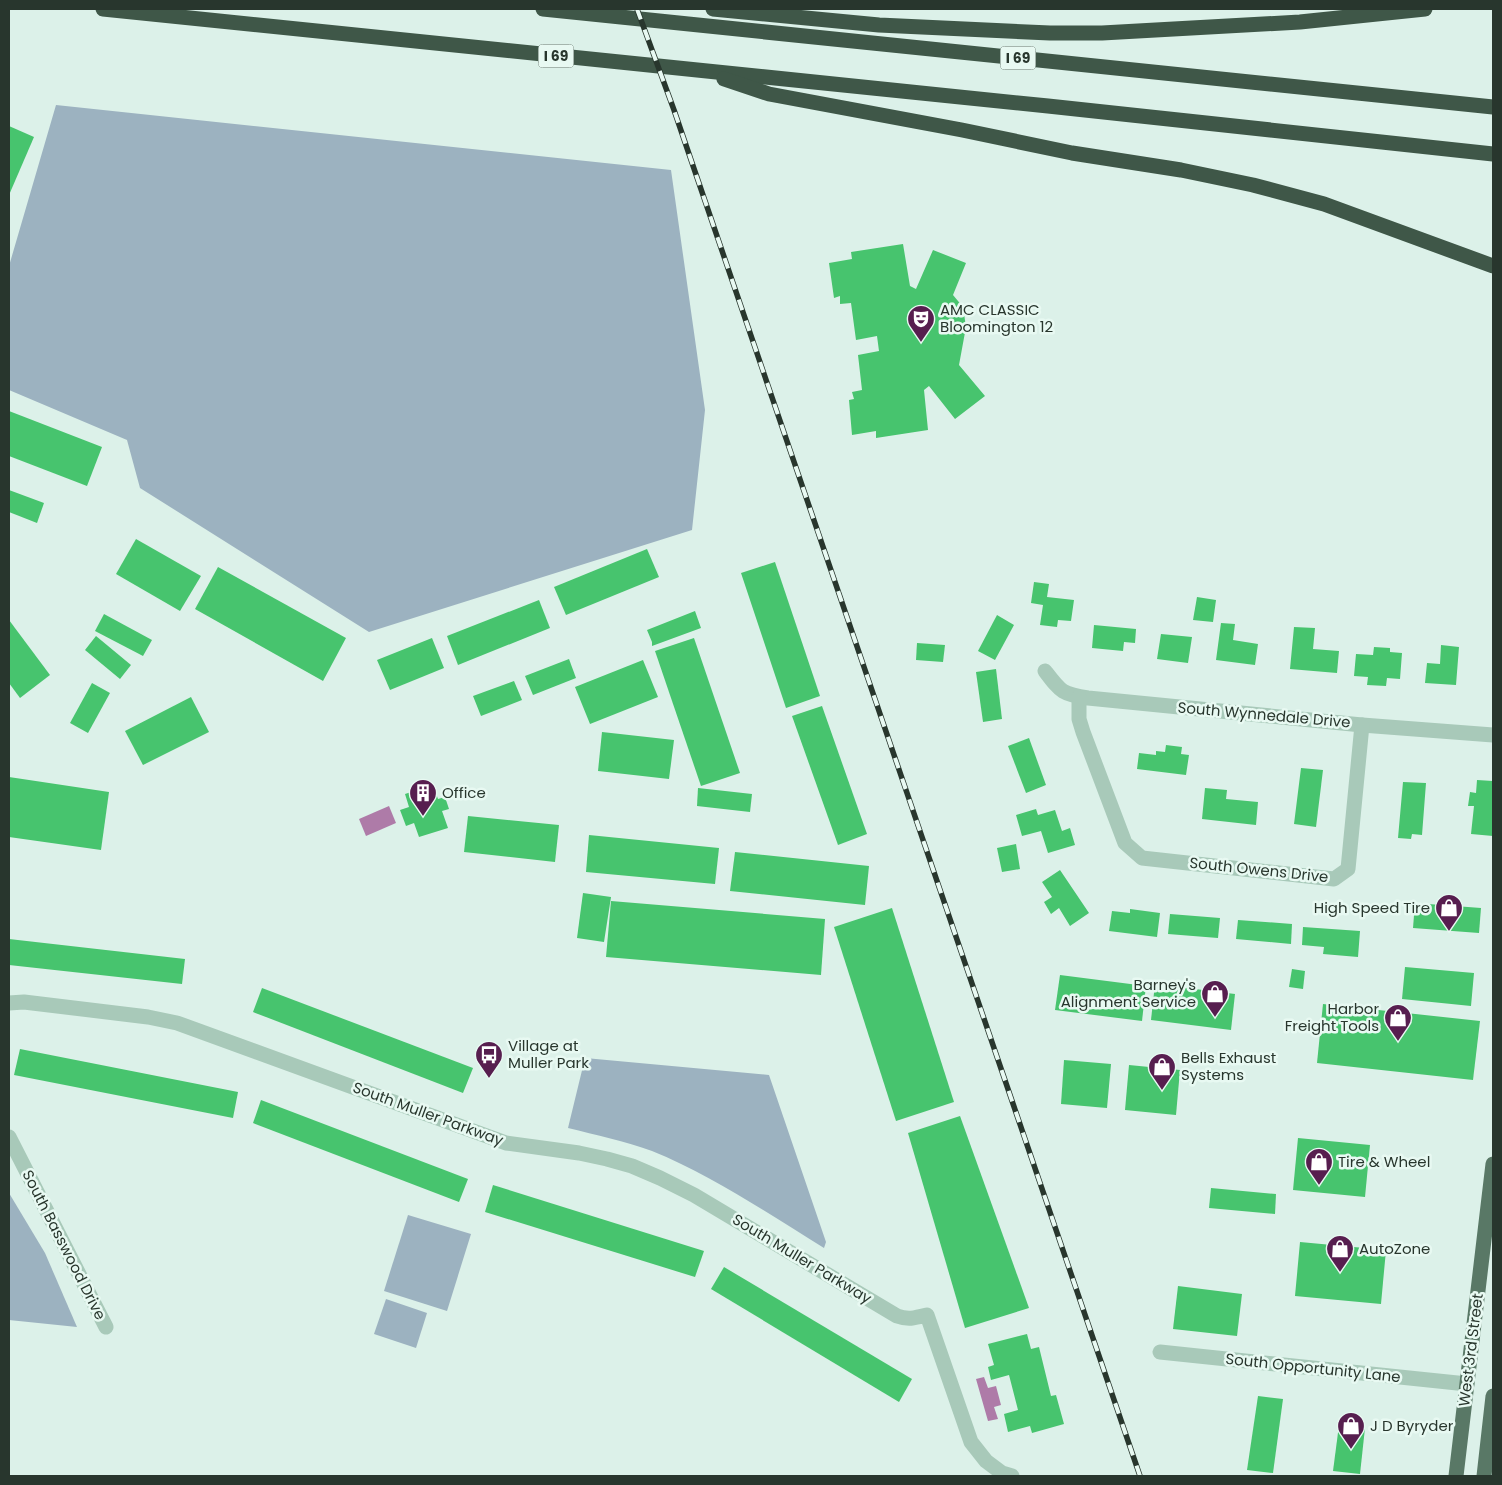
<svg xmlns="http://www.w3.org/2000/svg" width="1502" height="1485" viewBox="0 0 1502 1485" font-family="Poppins,sans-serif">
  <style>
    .green { fill: #9cb2c0 }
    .water { fill: #ae7ba8 }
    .building { fill: #47c46e }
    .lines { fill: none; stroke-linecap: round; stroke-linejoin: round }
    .minor { stroke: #a8c9b9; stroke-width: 15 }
    .major { stroke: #597866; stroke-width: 15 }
    .highway { stroke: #3f5748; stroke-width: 15 }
    .rail-casing { stroke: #28362d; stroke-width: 5.5 }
    .rail { stroke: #e8f9f2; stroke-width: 4; stroke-dasharray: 11; stroke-linecap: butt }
    .labels { text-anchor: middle; stroke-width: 5; stroke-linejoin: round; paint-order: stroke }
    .shield { fill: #e8f9f2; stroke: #627068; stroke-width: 1 }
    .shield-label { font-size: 14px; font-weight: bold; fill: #28362d }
    .poi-label { font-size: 15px; fill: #28362d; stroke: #e8f9f2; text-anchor: start }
    .street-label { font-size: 15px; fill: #28362d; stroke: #e8f9f2 }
  </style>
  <rect width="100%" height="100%" fill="#dcf1e9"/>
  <g class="green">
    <polygon points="56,105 671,170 705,410 692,530 369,632 140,488 127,440 9,390 9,266"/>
    <path d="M585 1058 769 1075 826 1242 824 1248C770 1215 712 1175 652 1151 625 1141 596 1135 568 1128Z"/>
    <polygon points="9,1193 45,1253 77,1327 9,1320"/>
    <polygon points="408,1215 471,1234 447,1311 384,1291"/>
    <polygon points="386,1299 427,1313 416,1348 374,1334"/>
  </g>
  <g class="water">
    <polygon points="389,806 396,823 366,836 359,819"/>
    <polygon points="984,1377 988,1388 996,1386 1001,1405 994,1407 998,1419 988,1421 976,1379"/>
  </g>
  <g class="building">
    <polygon points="9,126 34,137 9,195"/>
    <polygon points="903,244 910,286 916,289 933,250 966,263 953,295 963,307 966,327 959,365 985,396 955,419 929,386 924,390 928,430 876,438 876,431 852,435 849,400 854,399 852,392 862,390 858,355 879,351 877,336 856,340 851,303 840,304 840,296 834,298 829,263 852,259 851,252"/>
    <polygon points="9,411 102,447 87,486 9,456"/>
    <polygon points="9,490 44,503 37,523 9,512"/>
    <polygon points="136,539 201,576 180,611 116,574"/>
    <polygon points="647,549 659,577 566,615 554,587"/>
    <polygon points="775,562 820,696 786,708 741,573"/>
    <polygon points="218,567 346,638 323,681 195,609"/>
    <polygon points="1034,582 1049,584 1047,597 1074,600 1071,621 1058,620 1057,627 1040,625 1043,605 1031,603"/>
    <polygon points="1197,597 1216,600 1213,622 1193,620"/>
    <polygon points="539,600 550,628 458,665 447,636"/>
    <polygon points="695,611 701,628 652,646 652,642 647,630"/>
    <polygon points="104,614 152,640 143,656 95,631"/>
    <polygon points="997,615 1014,625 995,660 978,651"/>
    <polygon points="9,620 50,675 20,698 9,683"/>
    <polygon points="1221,623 1235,624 1233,640 1258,644 1255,665 1216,660"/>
    <polygon points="1094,625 1136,629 1135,643 1124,642 1123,651 1092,648"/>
    <polygon points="1294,627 1315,628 1313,649 1339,651 1337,673 1290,669"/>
    <polygon points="1161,634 1192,637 1188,663 1157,659"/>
    <polygon points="96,636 131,665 120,679 85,650"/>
    <polygon points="432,638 444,668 390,690 377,660"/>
    <polygon points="694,638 740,773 701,786 655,651"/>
    <polygon points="917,643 945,645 943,662 916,660"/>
    <polygon points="1441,645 1459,647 1456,685 1425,683 1427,663 1440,664"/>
    <polygon points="1374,647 1390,648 1390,652 1402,653 1400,679 1387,678 1386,686 1367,685 1368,677 1354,676 1356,654 1373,655"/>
    <polygon points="569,659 576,678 533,695 525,676"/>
    <polygon points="643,660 658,697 590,724 575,687"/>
    <polygon points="996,669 1002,719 983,722 976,672"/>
    <polygon points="514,681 522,700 481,716 473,696"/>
    <polygon points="92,683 110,693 88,733 70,723"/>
    <polygon points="191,697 209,732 143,765 125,731"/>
    <polygon points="822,706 867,834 838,845 792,716"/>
    <polygon points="602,732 674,740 669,779 598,771"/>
    <polygon points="1029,738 1046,785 1026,793 1008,746"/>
    <polygon points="1166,745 1182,747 1181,754 1189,755 1186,775 1137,769 1139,753 1156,755 1156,751 1165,752"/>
    <polygon points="1301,768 1323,770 1316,827 1294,824"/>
    <polygon points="9,777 109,792 101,850 9,837"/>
    <polygon points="1477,780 1493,781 1493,836 1471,834 1474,806 1468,806 1470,792 1476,793"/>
    <polygon points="1403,782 1426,783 1422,835 1412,834 1411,839 1398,838"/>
    <polygon points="433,785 438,799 445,797 449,809 442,811 448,828 419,837 414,823 406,826 400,810 409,807 405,794"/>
    <polygon points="698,788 752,794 750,812 697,806"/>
    <polygon points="1205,788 1227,790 1226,799 1258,802 1256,825 1202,819"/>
    <polygon points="1036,809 1038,815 1055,810 1062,831 1070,828 1075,845 1048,853 1041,831 1022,836 1016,815"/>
    <polygon points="468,816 559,825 555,862 464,852"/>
    <polygon points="589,835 719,848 715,884 586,872"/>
    <polygon points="1016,844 1020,869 1002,872 997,848"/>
    <polygon points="735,852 869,866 865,905 730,891"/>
    <polygon points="1060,870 1089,913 1070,926 1059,908 1051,914 1044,902 1052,897 1042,882"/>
    <polygon points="583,893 611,897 604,942 577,938"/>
    <polygon points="611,901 825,919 821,975 606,957"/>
    <polygon points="1415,903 1481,908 1479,933 1413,928"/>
    <polygon points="892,908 954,1102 896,1121 834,927"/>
    <polygon points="1130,909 1160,913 1157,937 1109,931 1112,911 1130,913"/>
    <polygon points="1170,914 1220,918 1218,938 1168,934"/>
    <polygon points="1238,920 1292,924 1291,944 1236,939"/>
    <polygon points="1303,927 1360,931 1358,957 1323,954 1324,947 1302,945"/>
    <polygon points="9,939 185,959 182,984 9,965"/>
    <polygon points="1405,967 1474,973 1471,1006 1402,999"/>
    <polygon points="1292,969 1305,971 1303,989 1289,987"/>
    <polygon points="1060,975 1146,986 1142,1021 1055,1010"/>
    <polygon points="1155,984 1235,994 1231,1030 1151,1020"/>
    <polygon points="262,988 473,1068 463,1093 253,1012"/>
    <polygon points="1323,1004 1480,1021 1473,1080 1317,1063"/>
    <polygon points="20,1049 238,1092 233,1118 14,1075"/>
    <polygon points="1064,1060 1111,1064 1107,1108 1061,1104"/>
    <polygon points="1129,1065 1180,1070 1176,1115 1125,1110"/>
    <polygon points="261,1100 468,1179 459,1202 253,1123"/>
    <polygon points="960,1116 1029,1308 965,1328 908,1133"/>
    <polygon points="1298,1138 1370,1145 1365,1197 1293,1190"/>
    <polygon points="493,1185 704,1251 695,1277 485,1212"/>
    <polygon points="1211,1188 1276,1194 1275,1214 1209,1208"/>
    <polygon points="1300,1242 1386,1250 1381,1304 1295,1296"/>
    <polygon points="724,1267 912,1379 899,1402 711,1289"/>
    <polygon points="1178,1286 1242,1294 1237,1336 1173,1329"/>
    <polygon points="1027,1334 1031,1349 1039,1347 1051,1396 1056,1395 1064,1424 1032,1433 1030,1426 1008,1432 1004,1414 1018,1410 1009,1375 991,1380 988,1367 994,1365 988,1344"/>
    <polygon points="1258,1396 1283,1399 1273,1473 1247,1470"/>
    <polygon points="1339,1425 1365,1428 1360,1474 1333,1471"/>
  </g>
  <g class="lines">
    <g class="minor">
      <path d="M1045 671C1061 692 1062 694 1088 698L1362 725 1493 735"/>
      <polyline points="1079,697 1079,719 1083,732 1125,843 1142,858 1334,879 1348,869 1362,725"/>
      <path d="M9 1003 24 1002 148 1017 177 1023 506 1143 579 1153 607 1159 632 1166 660 1178 694 1195 897 1316C908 1320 915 1318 927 1315L971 1442 986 1461 1002 1473 1012 1476"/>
      <polyline points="9,1137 106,1327"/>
      <polyline points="1160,1352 1467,1384"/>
    </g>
    <g class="major">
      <polyline points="1456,1476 1493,1164"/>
      <polyline points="1484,1476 1493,1396"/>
    </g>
    <g class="highway">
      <polyline points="103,9 1048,106 1493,154"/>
      <polyline points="543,9 1493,107"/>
      <polyline points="713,9 879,25 1050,33 1102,33 1300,22 1425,9"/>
      <polyline points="724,79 769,94 962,130 1072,153 1181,170 1253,185 1324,204 1493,266"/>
    </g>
    <defs>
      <polyline id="rail" points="637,9 674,110 1140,1476"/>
    </defs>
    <use href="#rail" class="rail-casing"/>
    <use href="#rail" class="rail"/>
  </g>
  <defs>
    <symbol id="theatre-pin" viewBox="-11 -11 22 30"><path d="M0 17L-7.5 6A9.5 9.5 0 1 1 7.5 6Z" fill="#571e4f" stroke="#e8f9f2"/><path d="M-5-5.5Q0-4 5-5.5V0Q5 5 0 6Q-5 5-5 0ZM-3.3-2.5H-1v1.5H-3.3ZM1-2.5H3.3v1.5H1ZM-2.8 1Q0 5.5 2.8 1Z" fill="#fff"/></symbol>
    <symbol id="building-pin" viewBox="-11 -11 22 30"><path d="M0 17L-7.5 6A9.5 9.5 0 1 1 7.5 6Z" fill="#571e4f" stroke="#e8f9f2"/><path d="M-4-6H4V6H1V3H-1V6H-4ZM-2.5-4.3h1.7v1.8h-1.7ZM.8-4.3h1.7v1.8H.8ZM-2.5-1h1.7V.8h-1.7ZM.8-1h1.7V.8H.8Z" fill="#fff"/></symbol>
    <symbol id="shop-pin" viewBox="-11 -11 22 30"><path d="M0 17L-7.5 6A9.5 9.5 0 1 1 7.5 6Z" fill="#571e4f" stroke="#e8f9f2"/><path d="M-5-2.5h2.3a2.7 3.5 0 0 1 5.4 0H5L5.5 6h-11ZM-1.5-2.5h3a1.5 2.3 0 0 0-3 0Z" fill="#fff"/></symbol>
    <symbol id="bus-pin" viewBox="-11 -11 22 30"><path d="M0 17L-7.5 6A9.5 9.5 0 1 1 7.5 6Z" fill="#571e4f" stroke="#e8f9f2"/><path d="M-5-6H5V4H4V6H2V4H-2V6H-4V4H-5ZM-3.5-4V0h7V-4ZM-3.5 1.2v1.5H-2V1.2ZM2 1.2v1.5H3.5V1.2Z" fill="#fff"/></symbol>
  </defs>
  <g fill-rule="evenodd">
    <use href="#theatre-pin" x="905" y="303" width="32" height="43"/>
    <use href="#building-pin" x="407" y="777" width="32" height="43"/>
    <use href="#shop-pin" x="1433" y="892" width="32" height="43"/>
    <use href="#shop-pin" x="1199" y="978" width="32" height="43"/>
    <use href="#shop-pin" x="1382" y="1002" width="32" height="43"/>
    <use href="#bus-pin" x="473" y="1039" width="32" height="43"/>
    <use href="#shop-pin" x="1146" y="1051" width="32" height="43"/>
    <use href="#shop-pin" x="1303" y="1146" width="32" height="43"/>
    <use href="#shop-pin" x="1324" y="1233" width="32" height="43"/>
    <use href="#shop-pin" x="1335" y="1410" width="32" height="43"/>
  </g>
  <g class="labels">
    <g class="shield">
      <rect x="538.5" y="44.5" width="35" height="23" rx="4"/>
      <rect x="1000.5" y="46.5" width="35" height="23" rx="4"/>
    </g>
    <g class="shield-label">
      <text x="556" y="61">I 69</text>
      <text x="1018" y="63">I 69</text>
    </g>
    <g class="poi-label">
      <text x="940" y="315">AMC CLASSIC<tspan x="940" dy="17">Bloomington 12</tspan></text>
      <text x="442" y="798">Office</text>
      <text x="1430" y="913" text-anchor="end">High Speed Tire</text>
      <text x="1196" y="990" text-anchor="end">Barney's<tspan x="1196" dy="17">Alignment Service</tspan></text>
      <text x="1379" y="1014" text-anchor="end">Harbor<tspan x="1379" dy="17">Freight Tools</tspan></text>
      <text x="508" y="1051">Village at<tspan x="508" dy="17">Muller Park</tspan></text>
      <text x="1181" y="1063">Bells Exhaust<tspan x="1181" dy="17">Systems</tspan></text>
      <text x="1338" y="1167">Tire &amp; Wheel</text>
      <text x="1359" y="1254">AutoZone</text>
      <text x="1370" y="1431">J D Byryder</text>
    </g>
    <g class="street-label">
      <text transform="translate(1264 715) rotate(5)" y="5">South Wynnedale Drive</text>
      <text transform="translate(1259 870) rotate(6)" y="5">South Owens Drive</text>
      <text transform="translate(428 1114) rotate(20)" y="5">South Muller Parkway</text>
      <text transform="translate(64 1245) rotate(63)" y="5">South Basswood Drive</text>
      <text transform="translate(802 1259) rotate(31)" y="5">South Muller Parkway</text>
      <text transform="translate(1471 1350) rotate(-83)" y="5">West 3rd Street</text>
      <text transform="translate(1313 1368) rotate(6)" y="5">South Opportunity Lane</text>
    </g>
  </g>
  <rect width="1502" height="1485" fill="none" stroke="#28362d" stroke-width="20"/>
</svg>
